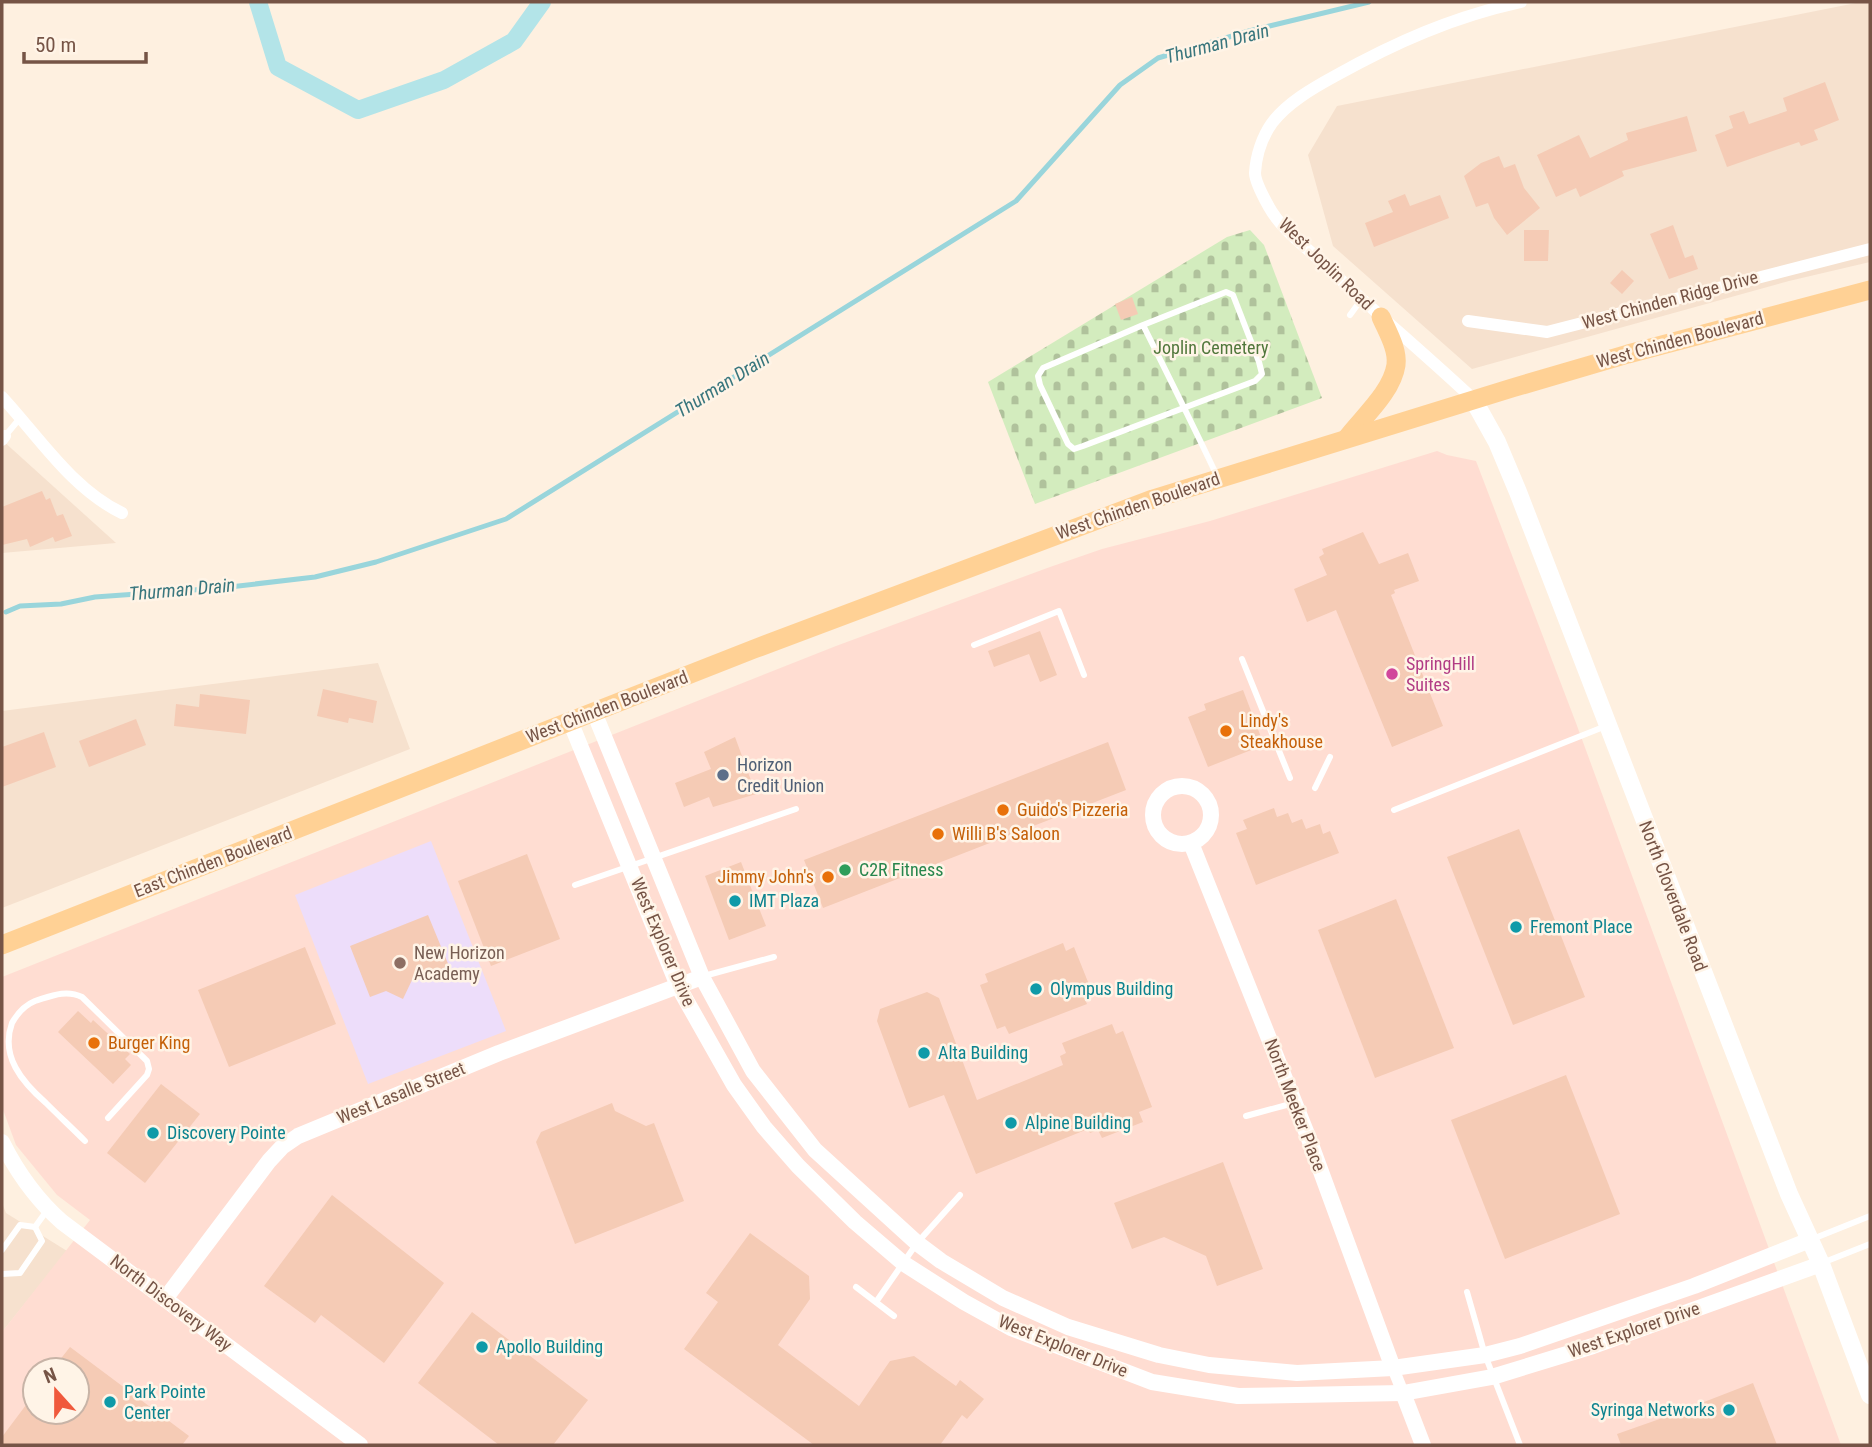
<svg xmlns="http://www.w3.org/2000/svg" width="1872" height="1447" viewBox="0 0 1872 1447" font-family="'Roboto Condensed',sans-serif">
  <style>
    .residential { fill: #f6e1ce }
    .commercial { fill: #ffddd2; fill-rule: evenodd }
    .education { fill: #edddfa }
    .cemetery { fill: url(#cemetery-stones) }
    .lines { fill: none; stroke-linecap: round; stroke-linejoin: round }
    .stream { stroke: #99d5db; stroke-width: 5 }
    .canal { stroke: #b3e4e8; stroke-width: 18 }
    .building { fill: #f5cbb5 }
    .service { stroke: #fff; stroke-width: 6 }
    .minor { stroke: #fff; stroke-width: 12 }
    .tertiary { stroke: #fff; stroke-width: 16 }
    .secondary { stroke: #fff; stroke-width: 18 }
    .primary { stroke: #ffd195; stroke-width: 19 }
    .hotel-dot { fill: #d1479c; stroke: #fff4e7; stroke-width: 2.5 }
    .food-dot { fill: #e8710a; stroke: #fff4e7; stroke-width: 2.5 }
    .service-dot { fill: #5c6f8a; stroke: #fff4e7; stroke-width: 2.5 }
    .leisure-dot { fill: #2e9e5b; stroke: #fff4e7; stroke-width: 2.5 }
    .culture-dot { fill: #0f9aa8; stroke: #fff4e7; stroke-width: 2.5 }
    .education-dot { fill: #8d6e63; stroke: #fff4e7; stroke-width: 2.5 }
    .labels { text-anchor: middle; stroke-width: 5; stroke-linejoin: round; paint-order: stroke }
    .street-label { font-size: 18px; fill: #765446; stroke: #fff4e7 }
    .park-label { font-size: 18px; fill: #50773b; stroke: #fff4e7 }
    .hotel-label { font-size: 18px; fill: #b23c85; stroke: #fff4e7; text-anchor: start }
    .food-label { font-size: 18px; fill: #c56008; stroke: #fff4e7; text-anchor: start }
    .service-label { font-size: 18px; fill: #4e5e75; stroke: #fff4e7; text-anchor: start }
    .leisure-label { font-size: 18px; fill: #27864d; stroke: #fff4e7; text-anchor: start }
    .culture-label { font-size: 18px; fill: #0d838f; stroke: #fff4e7; text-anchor: start }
    .education-label { font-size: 18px; fill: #785e54; stroke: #fff4e7; text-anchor: start }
    .water-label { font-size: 19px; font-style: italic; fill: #39767d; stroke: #fff4e7 }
  </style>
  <defs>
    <pattern id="cemetery-stones" width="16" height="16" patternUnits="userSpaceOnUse" patternTransform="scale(1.75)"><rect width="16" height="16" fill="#d3ecbe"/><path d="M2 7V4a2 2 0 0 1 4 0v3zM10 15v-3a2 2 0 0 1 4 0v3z" fill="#b0c29c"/></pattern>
  </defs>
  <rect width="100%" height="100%" fill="#fef0e0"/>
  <g class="residential">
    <polygon points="1861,2 1870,2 1870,262 1789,281 1472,369 1333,246 1308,155 1337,106"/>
    <polygon points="2,440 116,543 2,553"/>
    <polygon points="378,663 410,749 2,908 2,711"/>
    <polygon points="2,1203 6,1213 67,1251 2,1332"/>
  </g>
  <path class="commercial" d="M1437 451 1447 455 1476 461 1576 723 1841 1445H2V1332L90 1220 57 1195 16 1145 2 1107V977L836 646 1050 567 1102 549 1210 521ZM35 1370H77V1412H35Z"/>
  <polygon class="education" points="431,841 506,1031 368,1084 295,895"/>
  <polygon class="cemetery" points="1250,230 1264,245 1322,398 1035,504 988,382 1227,237"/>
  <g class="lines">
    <polyline class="stream" points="6,612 20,606 61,604 95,597 221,588 315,577 376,562 506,519 1016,201 1120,85 1158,58 1249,31 1369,2"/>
    <polyline class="canal" points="258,2 278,67 358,110 444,80 514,41 542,2"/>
  </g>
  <g class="building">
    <polygon points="1825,82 1839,120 1814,130 1818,140 1801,146 1799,142 1727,167 1715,135 1733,128 1729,116 1744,111 1749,124 1787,111 1783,98"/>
    <polygon points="1687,116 1697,151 1622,171 1624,176 1580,197 1576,188 1556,197 1537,155 1579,135 1590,158 1628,140 1626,133"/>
    <polygon points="1499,156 1504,168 1515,164 1524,188 1540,208 1507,235 1494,218 1488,203 1476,207 1464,176 1481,163"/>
    <polygon points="1405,194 1410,206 1440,195 1449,218 1374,247 1365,223 1393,212 1388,201"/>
    <polygon points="1673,225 1685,258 1693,255 1698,269 1669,279 1650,234"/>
    <polygon points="1524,230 1549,230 1548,261 1524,261"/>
    <polygon points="1622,270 1634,281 1622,294 1610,283"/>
    <polygon points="1132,297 1138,314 1121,320 1115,304"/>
    <polygon points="42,491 46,500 50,498 57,516 63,514 72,536 55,542 53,537 30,547 27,539 2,545 2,507"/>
    <polygon points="1363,532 1379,564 1408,553 1419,581 1394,590 1395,593 1391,595 1443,726 1392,747 1336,610 1307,622 1294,589 1327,575 1319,557 1324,554 1322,549"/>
    <polygon points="1040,631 1057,675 1040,682 1029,654 994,667 988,651"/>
    <polygon points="323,689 377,701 373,723 349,718 348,723 317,716"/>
    <polygon points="1243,690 1264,745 1208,767 1188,717 1206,710 1204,704"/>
    <polygon points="200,694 250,700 246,734 174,726 176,704 199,707"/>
    <polygon points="136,719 146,745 89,767 79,741"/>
    <polygon points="44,732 56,767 2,787 2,747"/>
    <polygon points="735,737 756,794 713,807 709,797 684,807 675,783 711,769 704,752"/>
    <polygon points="1108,742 1126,790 823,908 804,860"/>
    <polygon points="1274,808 1277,817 1288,813 1292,823 1302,819 1306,829 1320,824 1323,834 1330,831 1339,853 1256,885 1236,833 1247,829 1243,820"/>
    <polygon points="1519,829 1585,997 1513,1025 1447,857"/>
    <polygon points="527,854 560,939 491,966 458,881"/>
    <polygon points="741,862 766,926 729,940 705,876"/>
    <polygon points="1396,899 1454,1048 1375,1078 1318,930"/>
    <polygon points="428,915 449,966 412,980 403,999 386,991 370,997 350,946"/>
    <polygon points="1063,943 1066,951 1074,947 1092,992 1083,995 1087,1004 1009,1034 1005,1026 997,1029 980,985 988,982 985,974"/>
    <polygon points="305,947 336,1024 229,1067 198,990"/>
    <polygon points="927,992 939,998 977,1100 1063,1065 1060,1056 1066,1053 1062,1043 1112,1024 1116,1034 1123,1031 1152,1107 1139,1112 1143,1122 1102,1138 1098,1130 1090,1133 1088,1129 976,1174 944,1095 909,1108 877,1021 880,1009"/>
    <polygon points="78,1011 91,1023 93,1020 130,1054 125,1059 131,1065 113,1084 58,1032"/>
    <polygon points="1566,1075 1620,1214 1505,1259 1451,1120"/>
    <polygon points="161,1084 200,1114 145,1183 107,1153"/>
    <polygon points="612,1103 615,1111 646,1126 654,1123 684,1201 575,1244 536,1142 541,1132"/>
    <polygon points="1223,1162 1263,1269 1217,1286 1206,1256 1164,1237 1132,1249 1114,1203"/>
    <polygon points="332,1195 444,1283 384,1363 321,1315 315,1323 264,1286"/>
    <polygon points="750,1233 809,1276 810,1299 778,1345 859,1406 890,1361 914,1356 956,1386 960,1380 984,1399 967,1419 962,1415 940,1445 814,1445 684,1349 718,1302 706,1293"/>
    <polygon points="472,1312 588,1400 553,1445 499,1445 418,1383"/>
    <polygon points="70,1347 189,1436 182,1445 2,1445 2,1437 35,1393 35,1412 77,1412 77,1370 52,1370"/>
    <polygon points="1753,1383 1777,1445 1621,1445 1617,1434 1671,1415 1673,1419 1705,1406 1704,1402"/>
  </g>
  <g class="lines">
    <g class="service">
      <polyline points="1350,315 1361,300"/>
      <path d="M1143 325 1226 292 1233 295 1259 362 1262 374 1255 381 1083 446 1074 449 1068 444 1040 385 1038 376 1043 368 1143 325C1168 375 1193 425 1217 476"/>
      <polyline points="5,436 21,417"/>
      <polyline points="974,645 1059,611 1084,675"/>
      <polyline points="1242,659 1290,778"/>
      <polyline points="1315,788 1330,757"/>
      <polyline points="1394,810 1606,726"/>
      <polyline points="575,885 796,809"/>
      <polyline points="704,976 774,957"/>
      <polyline points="1246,1116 1294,1103"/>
      <path d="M85 1141C72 1128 59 1116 46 1103 22 1082 0 1056 12 1023 17 1014 25 1005 35 1001 51 996 66 989 82 997L147 1061 149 1069 147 1075 108 1118"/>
      <polyline points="35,1227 48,1209"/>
      <polyline points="1810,1240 1870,1216"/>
      <polyline points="2,1250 20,1225 35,1227"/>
      <polyline points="1822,1263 1870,1244"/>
      <polyline points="2,1274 20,1273 42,1241 35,1227"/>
      <polyline points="856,1287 894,1316"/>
      <polyline points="1467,1292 1485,1355 1520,1445"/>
      <polyline points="876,1302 917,1243 960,1195"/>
    </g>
    <g class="minor">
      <polyline points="1468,321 1547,332 1870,249"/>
      <path d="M2 397C39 437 72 489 122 513"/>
      <path d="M1473 399C1424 353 1372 310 1324 264 1306 247 1281 229 1269 207 1264 198 1255 182 1255 173 1256 156 1262 137 1272 123 1287 103 1313 88 1335 76 1396 42 1453 17 1521 2"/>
      <polyline points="2,440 5,436"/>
      <polyline points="1393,1368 1403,1393"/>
    </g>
    <g class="tertiary">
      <polyline points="594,712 702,977 753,1071 815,1150 917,1243 941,1261 1003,1298 1068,1327 1159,1355 1209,1365 1297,1373 1393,1368 1485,1355 1520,1346 1694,1286 1810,1240"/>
      <polyline points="570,721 678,986 734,1085 764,1127 798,1166 855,1222 903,1263 964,1302 1011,1328 1152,1382 1238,1396 1403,1393 1492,1377 1593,1346 1821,1264"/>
      <circle cx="1182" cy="815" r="29"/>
      <polyline points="1191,843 1309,1139 1393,1368"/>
      <path d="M2 1142C17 1172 36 1199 62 1222L360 1445"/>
      <polyline points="165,1299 269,1161 282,1147 298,1136 499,1053 702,977"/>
      <polyline points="1403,1393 1423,1445"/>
    </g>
    <polyline class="secondary" points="1473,399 1497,442 1518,492 1789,1194 1821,1264 1870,1395"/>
    <g class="primary">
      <path d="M1347 438C1363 417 1392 392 1396 365 1398 349 1387 331 1381 317"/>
      <polyline points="2,945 754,649 1153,499 1512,388 1628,354 1870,290"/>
    </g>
  </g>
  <circle class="hotel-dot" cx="1392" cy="674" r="7"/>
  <g class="food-dot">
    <circle cx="1226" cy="731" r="7"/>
    <circle cx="1003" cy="810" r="7"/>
    <circle cx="938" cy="834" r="7"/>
    <circle cx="828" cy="877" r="7"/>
    <circle cx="94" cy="1043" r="7"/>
  </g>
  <circle class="service-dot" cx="723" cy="775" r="7"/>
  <circle class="leisure-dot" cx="845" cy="870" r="7"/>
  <g class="culture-dot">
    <circle cx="735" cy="901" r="7"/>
    <circle cx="1516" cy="927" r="7"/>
    <circle cx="1036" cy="989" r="7"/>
    <circle cx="924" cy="1053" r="7"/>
    <circle cx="1011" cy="1123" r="7"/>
    <circle cx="153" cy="1133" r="7"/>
    <circle cx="482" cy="1347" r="7"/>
    <circle cx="110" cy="1402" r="7"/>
    <circle cx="1729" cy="1410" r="7"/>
  </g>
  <circle class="education-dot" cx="400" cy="963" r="7"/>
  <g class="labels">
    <g class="street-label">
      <text transform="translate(1326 264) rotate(44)" y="6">West Joplin Road</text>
      <text transform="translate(1670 300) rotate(-15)" y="6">West Chinden Ridge Drive</text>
      <text transform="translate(1680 340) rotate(-15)" y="6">West Chinden Boulevard</text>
      <text transform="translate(1138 506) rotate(-19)" y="6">West Chinden Boulevard</text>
      <text transform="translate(607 707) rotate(-21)" y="6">West Chinden Boulevard</text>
      <text transform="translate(213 862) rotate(-21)" y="6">East Chinden Boulevard</text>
      <text transform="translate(1673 896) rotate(69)" y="6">North Cloverdale Road</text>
      <text transform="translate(663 942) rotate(67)" y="6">West Explorer Drive</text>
      <text transform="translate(401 1093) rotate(-22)" y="6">West Lasalle Street</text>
      <text transform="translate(1295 1105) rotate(69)" y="6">North Meeker Place</text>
      <text transform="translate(171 1303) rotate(37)" y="6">North Discovery Way</text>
      <text transform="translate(1634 1330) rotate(-19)" y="6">West Explorer Drive</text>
      <text transform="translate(1063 1346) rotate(22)" y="6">West Explorer Drive</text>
    </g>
    <g class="park-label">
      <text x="1211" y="354">Joplin Cemetery</text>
    </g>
    <g class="hotel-label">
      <text x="1406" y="670">SpringHill<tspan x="1406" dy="21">Suites</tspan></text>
    </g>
    <g class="food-label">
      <text x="1240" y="727">Lindy's<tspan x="1240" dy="21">Steakhouse</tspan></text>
      <text x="1017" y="816">Guido's Pizzeria</text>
      <text x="952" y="840">Willi B's Saloon</text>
      <text x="814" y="883" text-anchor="end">Jimmy John's</text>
      <text x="108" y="1049">Burger King</text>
    </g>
    <g class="service-label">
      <text x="737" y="771">Horizon<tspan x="737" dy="21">Credit Union</tspan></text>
    </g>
    <g class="leisure-label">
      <text x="859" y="876">C2R Fitness</text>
    </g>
    <g class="culture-label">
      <text x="749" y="907">IMT Plaza</text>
      <text x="1530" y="933">Fremont Place</text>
      <text x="1050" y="995">Olympus Building</text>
      <text x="938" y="1059">Alta Building</text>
      <text x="1025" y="1129">Alpine Building</text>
      <text x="167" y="1139">Discovery Pointe</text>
      <text x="496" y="1353">Apollo Building</text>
      <text x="124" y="1398">Park Pointe<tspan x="124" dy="21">Center</tspan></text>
      <text x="1715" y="1416" text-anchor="end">Syringa Networks</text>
    </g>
    <g class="education-label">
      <text x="414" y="959">New Horizon<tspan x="414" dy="21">Academy</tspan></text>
    </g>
    <g class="water-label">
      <text transform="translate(1217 43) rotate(-15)" y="7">Thurman Drain</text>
      <text transform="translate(722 384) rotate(-32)" y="7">Thurman Drain</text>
      <text transform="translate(182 589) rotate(-5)" y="7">Thurman Drain</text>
    </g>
  </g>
  <rect width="1872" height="1447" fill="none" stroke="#765446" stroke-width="7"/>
  <g transform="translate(56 1391) rotate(339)"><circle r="33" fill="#fff4e7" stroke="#c8b4a7" stroke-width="2"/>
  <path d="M0-5L12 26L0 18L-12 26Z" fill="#f0593c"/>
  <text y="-10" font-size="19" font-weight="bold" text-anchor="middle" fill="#765446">N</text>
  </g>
  <path d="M24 52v10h122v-10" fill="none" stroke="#765446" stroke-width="3.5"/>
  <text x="35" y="52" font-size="21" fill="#765446" stroke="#fff4e7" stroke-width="5" paint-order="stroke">50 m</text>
</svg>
